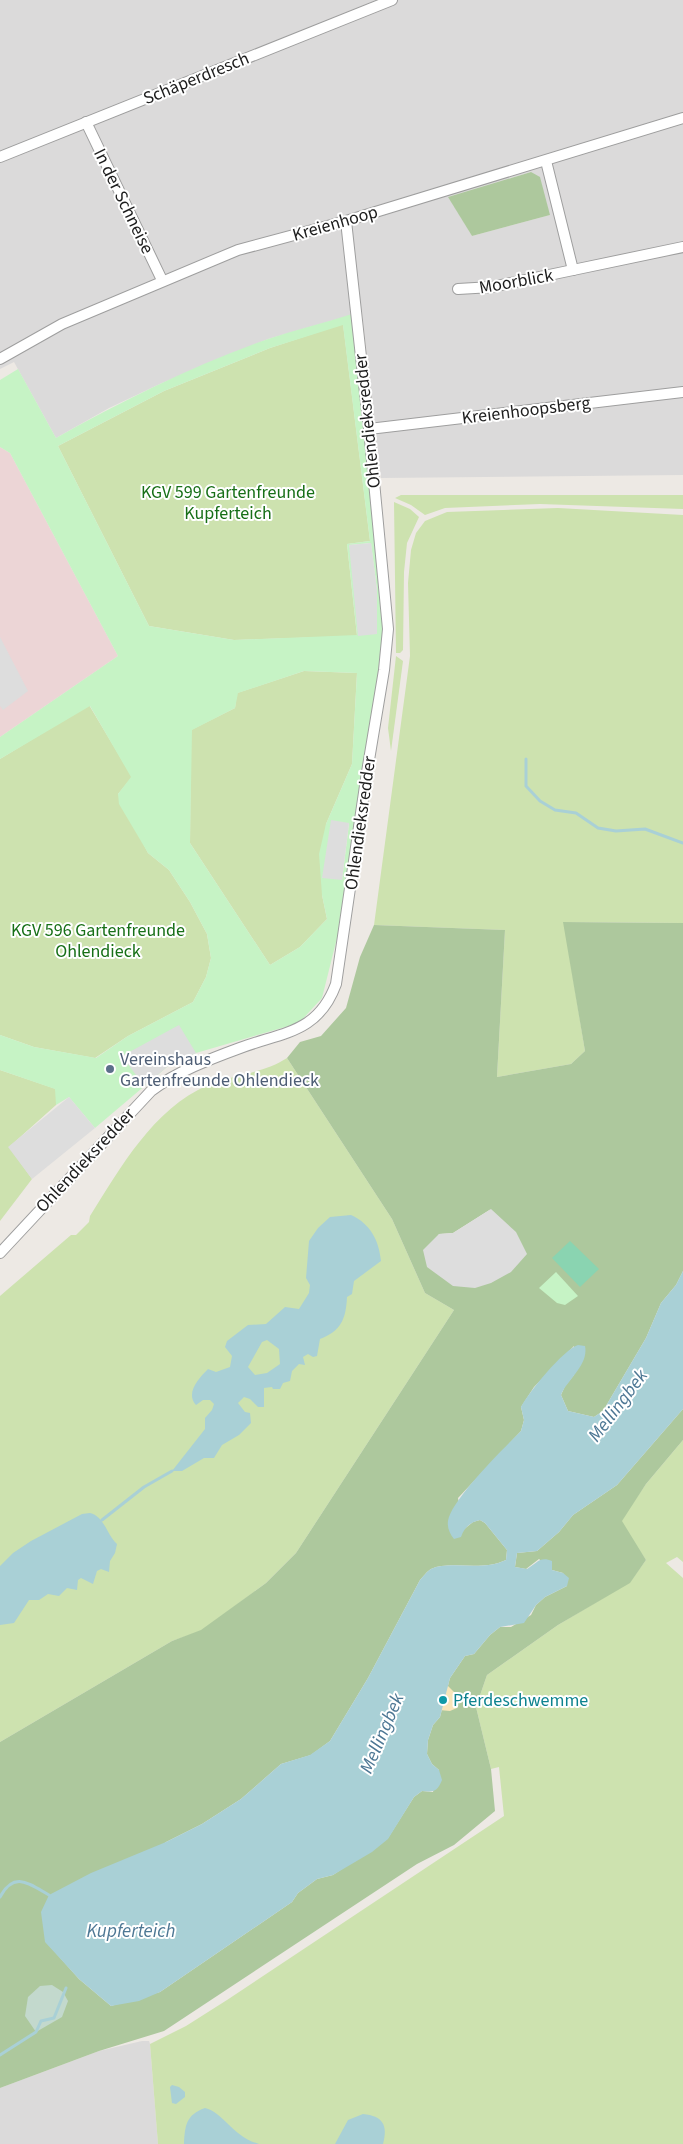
<svg xmlns="http://www.w3.org/2000/svg" width="683" height="2144" viewBox="0 0 683 2144" font-family="'Source Sans 3',sans-serif">
  <style>
    .residential { fill: #dbdada; fill-rule: evenodd }
    .commercial { fill: #ecd5d6 }
    .grass { fill: #cde2af }
    .forest { fill: #adc89d; fill-rule: evenodd }
    .wetland { fill: #c3d9cd }
    .sand { fill: #f7e5b9 }
    .park { fill: #c6f3c5; fill-rule: evenodd }
    .pitch { fill: #8ad4b1 }
    .parking { fill: #ddd }
    .water { fill: #a9d0d6; fill-rule: evenodd }
    .lines { fill: none; stroke-linecap: round; stroke-linejoin: round }
    .stream { stroke: #a9d0d6; stroke-width: 3 }
    .street-casing { stroke: #9e9e9e; stroke-width: 12 }
    .street { stroke: #fff; stroke-width: 10 }
    .service-dot { fill: #5c6f8a; stroke: #fff; stroke-width: 2 }
    .culture-dot { fill: #0f9aa8; stroke: #fff; stroke-width: 2 }
    .labels { text-anchor: middle; stroke-width: 4; stroke-linejoin: round; paint-order: stroke }
    .street-label { font-size: 18px; fill: #1d1d1d; stroke: #fff }
    .park-label { font-size: 18px; fill: #176f17; stroke: #fff }
    .service-label { font-size: 18px; fill: #4e5e75; stroke: #fff; text-anchor: start }
    .culture-label { font-size: 18px; fill: #0d838f; stroke: #fff; text-anchor: start }
    .water-label { font-size: 19px; font-style: italic; fill: #4d7794; stroke: #fff }
  </style>
  <rect width="100%" height="100%" fill="#ede9e4"/>
  <g class="residential">
    <path d="M0 0H683V475L381 478 362 312 268 339 162 383 109 408 56 438 14 362 0 369ZM531 172 550 215 472 236 449 197Z"/>
    <polygon points="142,2041 149,2041 150,2044 158,2144 0,2144 0,2088 99,2051"/>
  </g>
  <polygon class="commercial" points="0,447 10,453 118,656 0,737"/>
  <g class="grass">
    <polygon points="343,324 370,541 347,544 357,636 234,640 149,626 58,446 164,391 270,348"/>
    <polygon points="401,495 683,495 683,509 540,504 445,508 425,515 411,505 395,498"/>
    <polygon points="394,502 410,509 419,517 407,543 404,572 403,650 400,653 396,653"/>
    <polygon points="558,508 683,515 683,923 564,922 585,1051 571,1064 497,1077 505,930 374,925 410,656 408,583 411,550 416,533 425,521 447,512"/>
    <polygon points="396,656 403,661 391,751 388,728"/>
    <polygon points="304,671 357,673 352,764 326,824 322,895 327,919 300,947 270,965 190,843 191,730 235,708 237,693"/>
    <polygon points="89,705 132,777 118,794 148,853 169,870 190,902 207,934 211,958 206,977 193,1002 128,1036 95,1058 34,1047 0,1035 0,759"/>
    <path d="M287 1058 392 1219 425 1293 454 1310 296 1553 266 1583 201 1631 172 1641 0 1742V1296L71 1235H76L89 1222 90 1216C121 1167 153 1109 208 1085 234 1075 264 1073 287 1058Z"/>
    <polygon points="0,1070 56,1089 56,1105 9,1147 32,1179 0,1221"/>
    <polygon points="683,1440 683,1562 677,1557 666,1563 683,1578 683,2144 158,2144 150,2044 186,2026 227,2000 504,1816 499,1767 491,1769 476,1707 487,1675 558,1625 630,1582 646,1560 620,1522 646,1484"/>
  </g>
  <g class="forest">
    <polygon points="531,172 540,177 550,215 472,236 448,197"/>
    <path d="M563 922 683 923V1271L676 1285 661 1303 646 1338 603 1411 594 1417 568 1411 561 1395 565 1386 574 1375V1346L534 1387 521 1407 524 1420 521 1431 458 1498 463 1530 473 1522 480 1520 485 1523 507 1550 506 1560C481 1572 450 1560 431 1569 427 1571 423 1577 420 1580L368 1678 330 1741 311 1755 281 1764 241 1799 202 1824 166 1842 46 1942 79 1979 111 2006 160 1992 292 1902 298 1893 317 1879 333 1875 388 1838 414 1797 422 1791 433 1792 439 1770 432 1764 427 1754 428 1740 433 1725 440 1717 450 1678 465 1656 474 1654 490 1635 500 1627H511L531 1615 536 1605 545 1597 567 1586 563 1573 552 1570 539 1559 526 1569 515 1567 517 1553 537 1551 559 1532 573 1515 617 1485 683 1409V1440L646 1484 622 1521 646 1560 630 1583 558 1625 487 1675 476 1707 491 1769 495 1811 454 1845 417 1864 164 2031 99 2051 0 2088V1742L172 1641 201 1630 266 1583 296 1553 454 1310 425 1293 392 1219 287 1058 300 1042 321 1036 346 1008 360 957 374 925 505 930 497 1077 571 1064 585 1051ZM491 1209 427 1267 439 1234 453 1233Z"/>
  </g>
  <polygon class="wetland" points="52,1985 63,1992 68,2001 62,2017 36,2032 25,2016 28,1997 40,1986"/>
  <polygon class="sand" points="441,1679 456,1694 457,1708 450,1711 439,1710"/>
  <g class="park">
    <path d="M352 314 384 613 380 660 338 934 322 998 299 1023 196 1053 167 1067 95 1128 69 1097 56 1105 55 1089 0 1070V1035L34 1047 96 1058 128 1036 193 1002 206 977 211 958 207 934 190 902 169 870 148 853 119 804 118 794 131 777 90 706 0 759V737L118 656 10 453 0 447V380L18 369 56 438C124 400 194 365 268 339 295 330 324 323 352 314ZM343 325 370 541 347 544 357 635 234 640 149 626 58 446 164 391 270 348ZM371 543 377 590V634L349 545ZM304 671 357 673 352 764 326 824 319 854 322 895 327 919 300 947 270 965 190 843 192 730 235 708 238 693ZM331 821 349 824 342 880Z"/>
    <polygon points="556,1272 578,1296 565,1305 557,1303 539,1288"/>
  </g>
  <polygon class="pitch" points="570,1241 599,1269 580,1287 552,1258"/>
  <g class="parking">
    <polygon points="371,543 377,590 377,634 358,636 349,545"/>
    <polygon points="0,637 28,691 3,710 0,706"/>
    <polygon points="331,820 349,823 342,880 322,878"/>
    <polygon points="179,1025 196,1053 167,1067 144,1086 122,1056"/>
    <polygon points="69,1097 95,1128 32,1179 8,1147"/>
    <polygon points="491,1209 516,1232 527,1254 511,1272 491,1283 475,1288 453,1286 427,1267 423,1250 439,1234 453,1233"/>
  </g>
  <g class="water">
    <path d="M351 1215C371 1224 379 1241 381 1261L354 1281 352 1294 347 1297C346 1319 341 1331 320 1339L317 1356 313 1357 308 1354 303 1357 305 1365 299 1364 292 1371 290 1381 283 1383 280 1389H273L272 1387 264 1388V1407H258L250 1399 244 1397 238 1403 245 1412 250 1413 251 1423 239 1435 222 1445 214 1458H204L182 1471H172L205 1429V1418L212 1410 214 1404 210 1400H203L196 1405C185 1393 199 1378 208 1369L216 1372 230 1367 232 1356 225 1347 227 1341 244 1328 248 1325 266 1324 285 1307 299 1309 309 1293 310 1285 306 1278 309 1241 318 1228 330 1217ZM267 1340 279 1349 280 1364 267 1373 255 1375 248 1367 262 1342Z"/>
    <path d="M683 1271V1409L617 1485 573 1515 559 1532 537 1551 517 1553 515 1567 527 1569C537 1563 540 1556 552 1561V1570L563 1573 569 1578 567 1586 545 1597 536 1605 524 1623 500 1627 490 1635 474 1654 465 1656 450 1678 440 1717 433 1725 428 1740 427 1754 432 1764 439 1770 442 1780C437 1792 434 1792 422 1791L414 1797 388 1839 372 1852 333 1875 317 1879 298 1893 292 1902 160 1992 139 2001 111 2006 79 1979 45 1942 41 1912 49 1895 91 1873 166 1842 202 1824 241 1799 281 1764 310 1755 330 1741 368 1678 420 1580C423 1577 427 1571 431 1569 450 1560 481 1572 506 1560L507 1550 485 1523 480 1520C470 1522 464 1528 461 1537L454 1539C450 1534 447 1528 448 1521 451 1500 504 1448 521 1431L524 1420 521 1407C528 1393 564 1349 578 1345L585 1346C589 1365 567 1380 561 1395L568 1411 594 1417 603 1411 646 1338 661 1303 676 1285Z"/>
    <path d="M90 1513C104 1516 107 1535 117 1544L115 1553 110 1561 109 1572 101 1569 97 1571 93 1584 81 1578 78 1580 77 1590 67 1588 59 1596 48 1594 39 1600H29L14 1623 0 1625V1566L13 1553 31 1541 82 1514Z"/>
    <polygon points="172,2085 179,2087 185,2092 185,2097 176,2104 172,2103 170,2087"/>
    <path d="M205 2108C223 2112 233 2137 259 2144H184C185 2125 186 2115 205 2108Z"/>
    <path d="M363 2114C383 2116 388 2125 383 2144H335L348 2120Z"/>
  </g>
  <g class="lines">
    <g class="stream">
      <polyline points="526,759 526,786 540,801 555,810 576,813 598,828 616,831 645,829 683,843"/>
      <polyline points="102,1520 144,1487 172,1471"/>
      <path d="M0 1897C14 1871 28 1883 49 1895"/>
      <polyline points="0,2055 36,2032 41,2021 54,2018 66,1988"/>
    </g>
    <defs>
      <g id="street">
        <polyline points="86,122 162,280"/>
        <polyline points="0,157 392,0"/>
        <polyline points="546,161 573,270 683,247"/>
        <polyline points="458,289 492,287 573,270"/>
        <polyline points="0,359 62,324 238,250 346,221 683,118"/>
        <polyline points="369,429 683,392"/>
        <path d="M0 1253 151 1091C176 1072 210 1059 240 1048 283 1032 318 1033 336 984L367 772 384 670 388 629 369 429 346 221"/>
      </g>
    </defs>
    <use href="#street" class="street-casing"/>
    <use href="#street" class="street"/>
  </g>
  <circle class="service-dot" cx="110" cy="1069" r="5"/>
  <circle class="culture-dot" cx="443" cy="1700" r="5"/>
  <g class="labels">
    <g class="street-label">
      <text transform="translate(196 78) rotate(-22)" y="6">Schäperdresch</text>
      <text transform="translate(124 201) rotate(64)" y="6">In der Schneise</text>
      <text transform="translate(335 223) rotate(-16)" y="6">Kreienhoop</text>
      <text transform="translate(516 281) rotate(-10)" y="6">Moorblick</text>
      <text transform="translate(526 410) rotate(-7)" y="6">Kreienhoopsberg</text>
      <text transform="translate(367 421) rotate(-96)" y="6">Ohlendieksredder</text>
      <text transform="translate(360 823) rotate(-82)" y="6">Ohlendieksredder</text>
      <text transform="translate(85 1160) rotate(-47)" y="6">Ohlendieksredder</text>
    </g>
    <g class="park-label">
      <text x="228" y="498">KGV 599 Gartenfreunde<tspan x="228" dy="21">Kupferteich</tspan></text>
      <text x="98" y="936">KGV 596 Gartenfreunde<tspan x="98" dy="21">Ohlendieck</tspan></text>
    </g>
    <g class="service-label">
      <text x="120" y="1065">Vereinshaus<tspan x="120" dy="21">Gartenfreunde Ohlendieck</tspan></text>
    </g>
    <g class="culture-label">
      <text x="453" y="1706">Pferdeschwemme</text>
    </g>
    <g class="water-label">
      <text transform="translate(617 1405) rotate(-53)" y="7">Mellingbek</text>
      <text transform="translate(381 1733) rotate(-67)" y="7">Mellingbek</text>
      <text x="131" y="1937">Kupferteich</text>
    </g>
  </g>
</svg>
